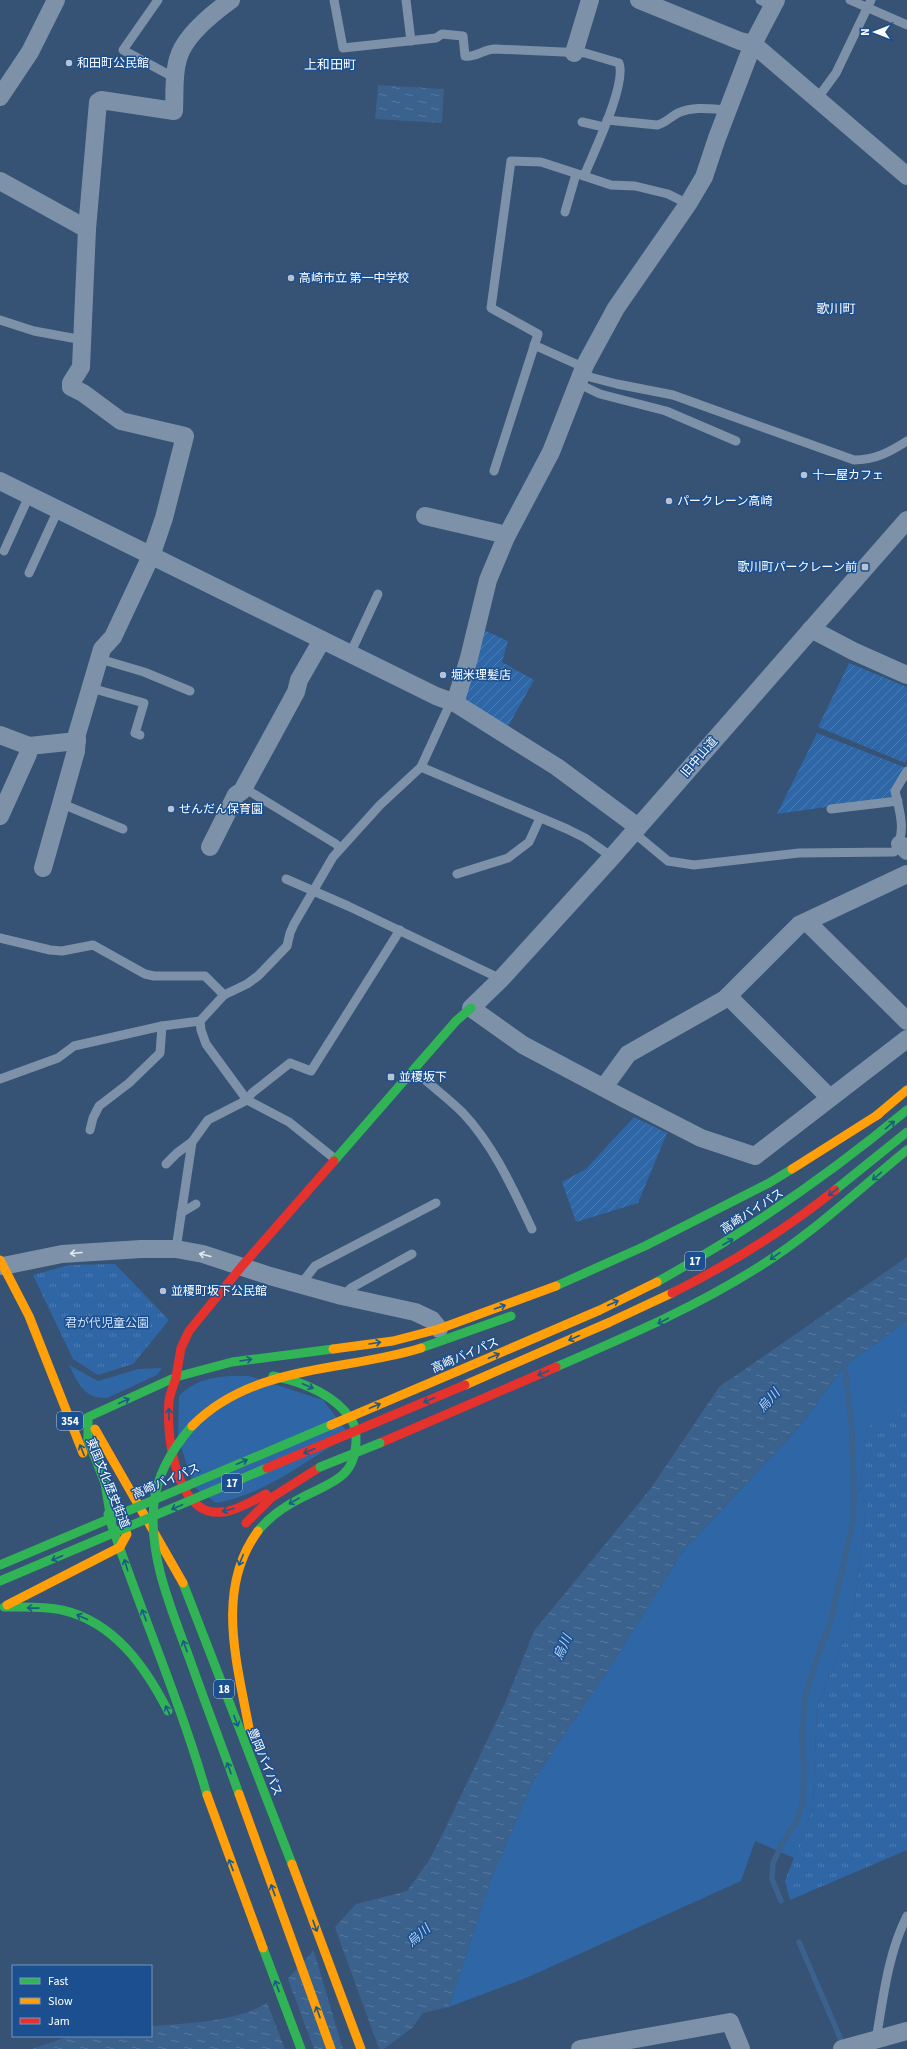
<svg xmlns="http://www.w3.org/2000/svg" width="907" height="2049" viewBox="0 0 907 2049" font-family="'Source Sans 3','Noto Sans JP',sans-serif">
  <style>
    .grass { fill: #2f66a5 }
    .park { fill: url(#park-tufts) }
    .garden { fill: url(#garden-furrows) }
    .water { fill: url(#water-ripples) }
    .pier { fill: #365274 }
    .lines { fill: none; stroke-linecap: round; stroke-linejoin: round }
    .stream { stroke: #3b618d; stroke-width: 5.5 }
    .lane { stroke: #7d92a8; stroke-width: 9 }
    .street { stroke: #7d92a8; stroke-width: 18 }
    .fast { stroke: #30b455; stroke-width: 9 }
    .slow { stroke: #ff9f0a; stroke-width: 9 }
    .jam { stroke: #e5322d; stroke-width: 9 }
    .fast-bridge { stroke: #30b455; stroke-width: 9 }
    .slow-bridge { stroke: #ff9f0a; stroke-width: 9 }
    .jam-bridge { stroke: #e5322d; stroke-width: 9 }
    .oneway { stroke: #1d5989 }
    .oneway2 { stroke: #e5e9ee }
    .poi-dot { fill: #b9c2ce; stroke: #1b4f8f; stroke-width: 1.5 }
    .labels { text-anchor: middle; stroke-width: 3; stroke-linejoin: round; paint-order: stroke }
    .shield { fill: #1b4f8f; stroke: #bbcadd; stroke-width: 1 }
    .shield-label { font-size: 11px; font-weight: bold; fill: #fff }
    .poi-label { font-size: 12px; fill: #fff; stroke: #1b4f8f; text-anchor: start }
    .street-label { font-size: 12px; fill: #fff; stroke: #1b4f8f }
    .park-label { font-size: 12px; fill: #cfe3fa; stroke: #1b4f8f }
    .neighbourhood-label { font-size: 13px; fill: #fff; stroke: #1b4f8f }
    .water-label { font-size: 13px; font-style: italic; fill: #b5d3f5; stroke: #1b4f8f }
  </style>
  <defs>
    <pattern id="park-tufts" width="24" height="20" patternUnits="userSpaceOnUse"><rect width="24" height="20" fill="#2f66a5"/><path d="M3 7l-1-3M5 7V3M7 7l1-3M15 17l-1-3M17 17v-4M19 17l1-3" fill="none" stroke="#4e7db2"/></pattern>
    <pattern id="garden-furrows" width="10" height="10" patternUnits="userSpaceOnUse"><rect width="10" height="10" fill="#2f66a5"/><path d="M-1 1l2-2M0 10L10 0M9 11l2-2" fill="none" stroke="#4e7db2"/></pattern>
    <pattern id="water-ripples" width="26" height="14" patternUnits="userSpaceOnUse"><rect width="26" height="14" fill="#3b618d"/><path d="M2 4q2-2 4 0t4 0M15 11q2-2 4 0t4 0" fill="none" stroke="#58799e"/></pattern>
  </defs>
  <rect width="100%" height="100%" fill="#365274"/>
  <g class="grass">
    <polygon points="907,1321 907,1401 867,1429 859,1494 867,1502 853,1617 817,1707 813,1808 794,1858 755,1841 741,1881 526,1978 449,2007 490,1882 533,1781 612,1664 683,1551 799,1427 845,1365"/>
    <path d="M69 1365 98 1381 138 1369 162 1368 157 1375 107 1398C84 1399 78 1383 69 1365Z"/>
    <path d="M231 1376H249L323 1400 349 1434C309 1460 264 1495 216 1503L194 1487 178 1437 179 1396C193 1381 212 1377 231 1376Z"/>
  </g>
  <g class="park">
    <polygon points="115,1264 169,1320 133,1364 98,1375 73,1359 33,1275 69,1265"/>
    <polygon points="907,1401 907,1850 790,1900 785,1881 813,1808 817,1707 853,1617 867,1502 859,1494 867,1428"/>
  </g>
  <g class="garden">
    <polygon points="479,628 508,641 502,662 534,680 506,730 459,701"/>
    <polygon points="849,663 907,687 907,759 905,763 818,727"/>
    <polygon points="817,733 904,767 891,798 777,814"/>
    <polygon points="634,1117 667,1133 638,1203 576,1222 562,1182 586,1169"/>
  </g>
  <g class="water">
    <polygon points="378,85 444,89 442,123 375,119"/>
    <path d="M907 1257V1321L845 1365 799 1427 683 1551 612 1664 533 1781 490 1882 449 2007 423 2013 412 2028 384 2049H32L70 2036H151V2026C189 2023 230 2022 264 2005L356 1904 407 1891 428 1862 443 1833 505 1703 534 1631 651 1488 719 1387Z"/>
  </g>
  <g class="pier">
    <polygon points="334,1925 379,2049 343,2049 313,1948"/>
    <polygon points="287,1977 314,2049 285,2049 266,2000"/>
  </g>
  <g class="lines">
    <g class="stream">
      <polyline points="781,1901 772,1879 773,1863 784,1840 798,1819 803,1800 804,1773 802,1737 805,1697 818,1655 830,1624 853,1521 854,1497 852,1431 844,1358"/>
      <polyline points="799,1942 844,2047"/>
    </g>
    <g class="lane">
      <polyline points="158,0 123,50 175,78"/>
      <path d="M334 0 343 48 436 38 442 34 463 36 465 56C475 58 484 49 495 49L585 53 619 63C627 84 593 154 584 176L611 185 635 186 668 194 688 204"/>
      <polyline points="406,0 411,41"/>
      <polyline points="760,0 772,6"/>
      <polyline points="850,0 907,25"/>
      <polyline points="817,99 836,73 871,0"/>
      <path d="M607 120 657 125C666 123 670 117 678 113 693 106 712 109 728 110"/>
      <polyline points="582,122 604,127"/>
      <polyline points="565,212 576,174"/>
      <polyline points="0,320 34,331 83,340"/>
      <polyline points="534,345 585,368"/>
      <path d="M582 375 617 384 673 395 854 460C875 460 890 452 907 441"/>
      <polyline points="579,384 600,394 666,411 736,441"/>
      <polyline points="494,471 538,334 491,308 511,161 541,162 584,176"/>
      <polyline points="4,551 29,496"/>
      <polyline points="29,573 58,510"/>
      <polyline points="350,654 378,594"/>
      <polyline points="100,659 144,672 190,691"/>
      <polyline points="91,688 144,703 135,733 140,735"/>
      <polyline points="455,703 448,708 421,767 567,829 585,838 612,857"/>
      <polyline points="244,788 336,844 340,849"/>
      <polyline points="60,803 123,829"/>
      <polyline points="831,809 898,801"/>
      <path d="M633 832 668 861 694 865 799 853 894 852C907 833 900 812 895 791L907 771"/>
      <polyline points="457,874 508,858 529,842 540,818"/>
      <polyline points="286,879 348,906 501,979"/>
      <polyline points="0,938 50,950 62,951 93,945 145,974 154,976 205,976 224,995"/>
      <path d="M414 1070C430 1085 448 1098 463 1113 494 1146 513 1189 532 1229"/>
      <polyline points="0,1079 58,1058 74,1046 162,1026 200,1021"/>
      <polyline points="90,1130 93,1118 99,1106 129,1083 160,1053 162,1026"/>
      <polyline points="335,1159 289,1122 247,1100 206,1044 201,1030 200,1021 224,995 247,984 258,976 287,946 290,933 294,924 333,857 380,805 421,767"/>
      <polyline points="166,1164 177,1153 192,1142"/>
      <polyline points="181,1213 196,1204"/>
      <polyline points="176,1249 192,1142 208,1120 247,1100 252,1093 290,1063 311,1071 400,930"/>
      <polyline points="301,1284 315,1266 436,1203"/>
      <polyline points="342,1296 351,1288 412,1254"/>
      <path d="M876 2040C883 1999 888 1953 907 1916"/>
    </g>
    <g class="street">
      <polyline points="639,0 740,41 753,44 907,176"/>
      <polyline points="574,53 590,0"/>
      <polyline points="0,97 30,52 56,0"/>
      <polyline points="0,181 87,229"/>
      <polyline points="0,481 436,696 455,703 557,767 638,827"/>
      <polyline points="425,516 507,535"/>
      <polyline points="907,520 612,857 501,979 471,1008 523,1045 623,1098 701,1138 755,1156 907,1039"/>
      <polyline points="811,629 853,651 907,675"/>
      <polyline points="455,703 469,658 488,580 506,537 551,452 585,365 616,308 688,204 704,177 717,138 753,44 776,0"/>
      <polyline points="0,735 29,746 77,741"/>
      <polyline points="0,816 28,754 29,746"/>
      <polyline points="900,844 907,851"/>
      <polyline points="210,847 236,795 242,791 296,692 299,680 322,640"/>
      <path d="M43 868 76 751 77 734 102 649 113 637 151 556 164 518 185 436 121 421 83 393 71 387V383L81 367 87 229 98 102 101 100 174 111C175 94 173 75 178 59 184 36 213 13 231 0"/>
      <polyline points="807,922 907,1021"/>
      <polyline points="728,996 830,1098"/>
      <polyline points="604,1087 628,1054 725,999 799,925 907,874"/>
      <polyline points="3,1266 62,1254 141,1249 176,1249 203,1254 270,1276 342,1296 415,1312 432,1320 439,1329"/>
      <polyline points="580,2049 730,2022 741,2049"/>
      <polyline points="842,2049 907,2031"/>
    </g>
    <g class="fast">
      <polyline points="334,1161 456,1021 471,1008"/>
      <polyline points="835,1190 907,1132"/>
      <path d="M657 1282C746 1232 829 1175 907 1110"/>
      <polyline points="556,1286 645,1246 769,1183 792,1169"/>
      <path d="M556 1367C625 1337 694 1308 757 1268 811 1235 858 1190 907 1150"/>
      <path d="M108 1514C139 1608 180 1700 207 1795"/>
      <polyline points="112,1526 105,1483 88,1440 88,1417 176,1377 232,1362 333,1349"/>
      <path d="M258 1531C269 1517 285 1506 301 1498 329 1483 355 1479 356 1442 356 1432 356 1427 351 1419 333 1393 303 1382 273 1376"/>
      <polyline points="183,1583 292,1864"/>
      <path d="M4 1607C23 1607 44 1606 62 1610 114 1622 145 1666 168 1711"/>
      <polyline points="263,1948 301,2049"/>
    </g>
    <g class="slow">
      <polyline points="876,1116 907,1090"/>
      <polyline points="792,1169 879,1114"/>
      <polyline points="0,1260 29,1316 83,1453"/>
      <polyline points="333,1349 393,1341 439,1329 556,1286"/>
      <polyline points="458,1371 600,1310 657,1282"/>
      <polyline points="465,1385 610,1322 672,1293"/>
      <polyline points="95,1429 183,1583"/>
      <polyline points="7,1605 120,1547 127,1534"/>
      <path d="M249 1728C237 1663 215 1589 258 1531"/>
      <polyline points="207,1795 263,1948"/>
      <polyline points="292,1864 361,2049"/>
    </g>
    <g class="jam">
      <path d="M672 1293C730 1264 785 1230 835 1190"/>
      <polyline points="176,1377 181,1348 189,1331 242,1266 334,1161"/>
      <path d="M176 1377C174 1385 170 1393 169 1401 166 1431 174 1500 208 1511 227 1517 250 1502 266 1494"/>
      <polyline points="380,1443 556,1367"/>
      <polyline points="246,1523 271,1498 320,1467"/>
    </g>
    <g class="fast-bridge">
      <polyline points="421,1348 511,1316"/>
      <path d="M192 1426C173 1448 157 1473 154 1503 148 1557 172 1610 190 1660 206 1705 223 1749 239 1794"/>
      <polyline points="320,1467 380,1443"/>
      <polyline points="0,1565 331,1425"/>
      <polyline points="0,1581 267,1468"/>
    </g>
    <g class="slow-bridge">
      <polyline points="331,1425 458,1371"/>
      <path d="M192 1426C253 1364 344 1372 421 1348"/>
      <polyline points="239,1794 331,2049"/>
    </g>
    <polyline class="jam-bridge" points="267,1468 465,1385"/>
  </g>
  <defs><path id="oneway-shaft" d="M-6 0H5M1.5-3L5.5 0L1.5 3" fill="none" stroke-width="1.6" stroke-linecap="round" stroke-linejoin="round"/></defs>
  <g class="oneway">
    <use href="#oneway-shaft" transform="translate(890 1125) rotate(-41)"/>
    <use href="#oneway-shaft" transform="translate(877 1176) rotate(139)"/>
    <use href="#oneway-shaft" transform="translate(833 1192) rotate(142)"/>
    <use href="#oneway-shaft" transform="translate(728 1242) rotate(-30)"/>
    <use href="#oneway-shaft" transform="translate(775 1256) rotate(145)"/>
    <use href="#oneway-shaft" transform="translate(613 1303) rotate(-24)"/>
    <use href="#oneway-shaft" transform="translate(500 1307) rotate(-19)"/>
    <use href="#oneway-shaft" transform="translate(663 1321) rotate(152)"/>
    <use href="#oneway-shaft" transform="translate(574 1338) rotate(156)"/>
    <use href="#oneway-shaft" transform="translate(375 1343) rotate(-9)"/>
    <use href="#oneway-shaft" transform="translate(494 1356) rotate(-23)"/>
    <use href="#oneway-shaft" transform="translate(246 1360) rotate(-9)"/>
    <use href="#oneway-shaft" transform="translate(543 1373) rotate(157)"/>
    <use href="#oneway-shaft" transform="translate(308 1386) rotate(23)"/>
    <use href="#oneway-shaft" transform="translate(429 1400) rotate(157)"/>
    <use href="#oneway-shaft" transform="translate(124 1401) rotate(-25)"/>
    <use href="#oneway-shaft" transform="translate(375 1406) rotate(-23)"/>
    <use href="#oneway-shaft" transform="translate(169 1414) rotate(-90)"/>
    <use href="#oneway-shaft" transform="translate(82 1450) rotate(-112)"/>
    <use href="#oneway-shaft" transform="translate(309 1451) rotate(157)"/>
    <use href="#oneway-shaft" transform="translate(242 1462) rotate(-23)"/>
    <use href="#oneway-shaft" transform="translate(294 1501) rotate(150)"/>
    <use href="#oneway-shaft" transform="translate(177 1507) rotate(157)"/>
    <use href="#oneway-shaft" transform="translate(228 1510) rotate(165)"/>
    <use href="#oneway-shaft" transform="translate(57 1558) rotate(157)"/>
    <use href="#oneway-shaft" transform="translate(241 1560) rotate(112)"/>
    <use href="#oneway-shaft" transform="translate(126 1565) rotate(-107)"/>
    <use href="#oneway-shaft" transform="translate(33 1608) rotate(-179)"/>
    <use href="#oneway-shaft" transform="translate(144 1615) rotate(-111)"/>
    <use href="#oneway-shaft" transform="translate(82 1617) rotate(-156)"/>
    <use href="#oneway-shaft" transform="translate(185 1646) rotate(-110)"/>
    <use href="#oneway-shaft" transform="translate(168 1711) rotate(-115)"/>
    <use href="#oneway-shaft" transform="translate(236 1721) rotate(69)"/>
    <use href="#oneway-shaft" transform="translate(229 1768) rotate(-110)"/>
    <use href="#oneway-shaft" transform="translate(231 1865) rotate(-111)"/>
    <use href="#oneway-shaft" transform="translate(273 1890) rotate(-110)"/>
    <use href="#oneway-shaft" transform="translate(315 1926) rotate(70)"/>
    <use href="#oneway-shaft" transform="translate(277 1986) rotate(-111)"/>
    <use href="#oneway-shaft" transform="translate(318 2012) rotate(-110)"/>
  </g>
  <g class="oneway2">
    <use href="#oneway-shaft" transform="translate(76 1253) rotate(175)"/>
    <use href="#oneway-shaft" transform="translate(205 1255) rotate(-166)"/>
  </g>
  <g class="poi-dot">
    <circle cx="69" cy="63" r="4"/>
    <circle cx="291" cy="278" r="4"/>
    <circle cx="804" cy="475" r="4"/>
    <circle cx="669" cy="501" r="4"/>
    <rect x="861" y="563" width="8" height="8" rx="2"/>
    <circle cx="443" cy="675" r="4"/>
    <circle cx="171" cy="809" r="4"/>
    <rect x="387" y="1073" width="8" height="8" rx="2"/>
    <circle cx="163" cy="1291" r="4"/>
  </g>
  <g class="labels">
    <g class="shield">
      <rect x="685" y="1252" width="20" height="18" rx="3"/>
      <rect x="57" y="1412" width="26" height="18" rx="3"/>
      <rect x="222" y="1474" width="20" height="18" rx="3"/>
      <rect x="214" y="1680" width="20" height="18" rx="3"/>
    </g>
    <g class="shield-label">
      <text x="695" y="1265">17</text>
      <text x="70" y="1425">354</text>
      <text x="232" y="1487">17</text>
      <text x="224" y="1693">18</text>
    </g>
    <g class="poi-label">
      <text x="77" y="67">和田町公民館</text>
      <text x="299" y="282">高崎市立 第一中学校</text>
      <text x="812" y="479">十一屋カフェ</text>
      <text x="677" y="505">パークレーン高崎</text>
      <text x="857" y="571" text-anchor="end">歌川町パークレーン前</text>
      <text x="451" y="679">堀米理髪店</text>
      <text x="179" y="813">せんだん保育園</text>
      <text x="399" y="1081">並榎坂下</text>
      <text x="171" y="1295">並榎町坂下公民館</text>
    </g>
    <g class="street-label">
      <text transform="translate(699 757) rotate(-49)" y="4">旧中山道</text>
      <text transform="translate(752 1211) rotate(-33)" y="4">高崎バイパス</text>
      <text transform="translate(465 1355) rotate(-23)" y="4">高崎バイパス</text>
      <text transform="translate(166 1481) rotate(-23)" y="4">高崎バイパス</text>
      <text transform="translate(108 1483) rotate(68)" y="4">東国文化歴史街道</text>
      <text transform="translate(265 1762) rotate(68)" y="4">豊岡バイパス</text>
    </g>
    <g class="park-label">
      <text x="107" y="1327">君が代児童公園</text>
    </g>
    <g class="neighbourhood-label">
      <text x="330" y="69">上和田町</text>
      <text x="836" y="313">歌川町</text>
    </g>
    <g class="water-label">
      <text transform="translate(768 1400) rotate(-48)" y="5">烏川</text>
      <text transform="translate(562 1647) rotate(-66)" y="5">烏川</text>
      <text transform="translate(418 1935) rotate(-41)" y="5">烏川</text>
    </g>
  </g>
  <rect x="12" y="1965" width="140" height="72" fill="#1b4f8f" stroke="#7695bc"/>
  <rect x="20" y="1978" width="20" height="6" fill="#30b455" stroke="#7695bc"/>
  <text x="48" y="1985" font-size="12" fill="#ffffff">Fast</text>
  <rect x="20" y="1998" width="20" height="6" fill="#ff9f0a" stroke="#7695bc"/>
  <text x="48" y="2005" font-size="12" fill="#ffffff">Slow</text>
  <rect x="20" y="2018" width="20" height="6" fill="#e5322d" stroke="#7695bc"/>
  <text x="48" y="2025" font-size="12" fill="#ffffff">Jam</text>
  <g transform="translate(875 32) rotate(270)" stroke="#1b4f8f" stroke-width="3" paint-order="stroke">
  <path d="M0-3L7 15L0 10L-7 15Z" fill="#ffffff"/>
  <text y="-6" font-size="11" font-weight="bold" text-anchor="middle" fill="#ffffff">N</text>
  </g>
</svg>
